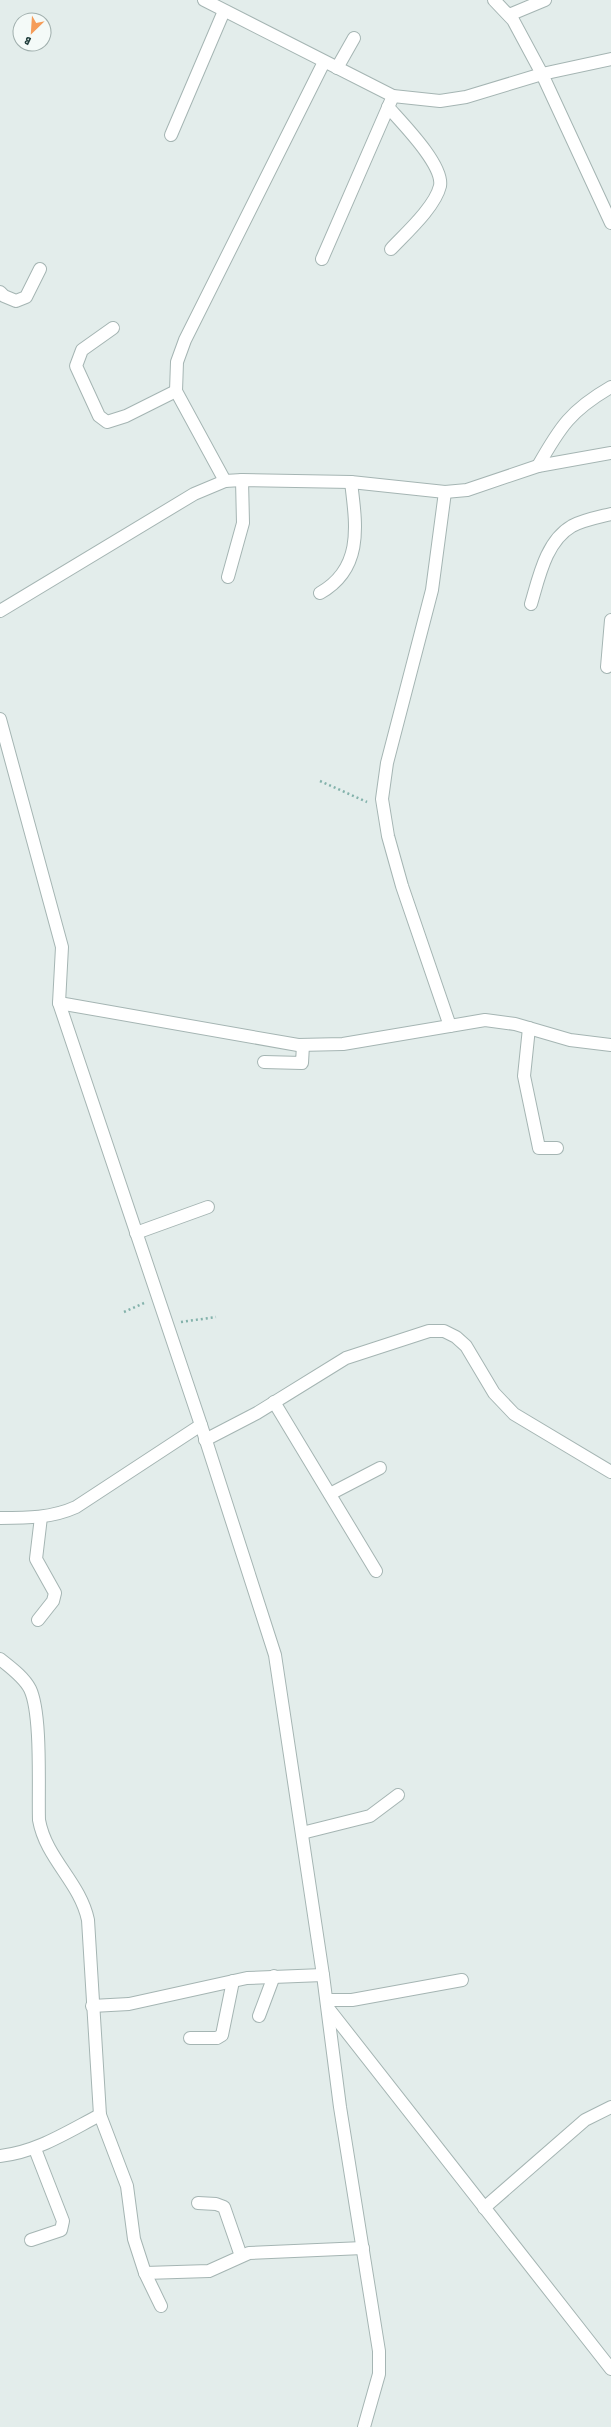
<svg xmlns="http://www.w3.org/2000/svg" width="611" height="2427" viewBox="0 0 611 2427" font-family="'Asap Condensed',sans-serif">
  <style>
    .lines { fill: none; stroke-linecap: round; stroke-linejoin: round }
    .minor-casing { stroke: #a5b5b3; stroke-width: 14 }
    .path { stroke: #83b2ab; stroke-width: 2.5; stroke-dasharray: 2 3; stroke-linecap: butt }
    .minor { stroke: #fff; stroke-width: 12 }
  </style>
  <rect width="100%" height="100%" fill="#e3edeb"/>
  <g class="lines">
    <defs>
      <g id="minor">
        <polyline points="204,0 393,96 440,101 466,97 542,74 611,59"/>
        <polyline points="494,0 513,20 542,74 611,223"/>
        <polyline points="509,15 545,0"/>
        <polyline points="337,68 354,38"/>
        <path d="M388 107C401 122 444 165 440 186 435 207 406 233 391 249"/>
        <polyline points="171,135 224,11"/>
        <polyline points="322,259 393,96"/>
        <polyline points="0,292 4,296 16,301 26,297 40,269"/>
        <polyline points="113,328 82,350 76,366 99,416 107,422 126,416 176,391"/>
        <path d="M538 466C560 427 571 410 611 387"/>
        <polyline points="225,481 176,391 177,362 185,340 324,62"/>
        <polyline points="445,492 432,590 387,763 382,799 388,836 402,886 450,1026"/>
        <polyline points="228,577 243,523 242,480"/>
        <path d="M320 593C364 568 356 524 351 482"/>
        <path d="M531 604C539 577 546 541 572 526 583 520 599 517 611 514"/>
        <polyline points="0,611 194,494 225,481 242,480 351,482 445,492 467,490 538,466 611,453"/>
        <polyline points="607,667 611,620"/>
        <polyline points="0,719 62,947 59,1003 201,1425 275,1655 323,1975 340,2107 379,2351 379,2374 364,2427"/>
        <polyline points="59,1003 298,1045 343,1044 485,1020 515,1024 570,1040 611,1045"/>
        <polyline points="529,1028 524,1076 538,1143 539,1148 557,1148"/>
        <polyline points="264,1062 302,1063 303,1045"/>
        <polyline points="136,1233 208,1207"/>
        <polyline points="274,1402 376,1571"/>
        <polyline points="205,1440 257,1413 346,1358 429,1331 444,1331 456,1337 466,1346 494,1393 514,1414 611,1472"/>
        <polyline points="330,1494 380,1468"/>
        <path d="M0 1518C27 1518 52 1518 76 1507L201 1425"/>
        <polyline points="38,1620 53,1601 55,1593 36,1559 41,1517"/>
        <path d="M0 1659C10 1667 24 1677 30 1689 42 1714 38 1790 39 1820 46 1859 80 1882 88 1920L100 2115 127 2186 134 2239 145 2273 161 2306"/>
        <polyline points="302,1833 370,1816 398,1795"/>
        <polyline points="327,2000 352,2000 462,1980"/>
        <polyline points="92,2006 129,2004 247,1978 323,1975"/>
        <polyline points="328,2008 611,2369"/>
        <polyline points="259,2016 274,1976"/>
        <polyline points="190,2038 217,2038 222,2035 233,1981"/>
        <path d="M0 2156C37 2152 67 2132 100 2115"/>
        <polyline points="198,2203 216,2204 224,2207 241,2256"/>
        <polyline points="484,2208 585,2120 611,2107"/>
        <polyline points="31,2240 61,2230 63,2221 35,2149"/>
        <polyline points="145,2273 209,2271 249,2253 363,2248"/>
      </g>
    </defs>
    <use href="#minor" class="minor-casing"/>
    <g class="path">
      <polyline points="320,781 367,802"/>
      <polyline points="124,1312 144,1303"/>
      <polyline points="181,1322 216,1317"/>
    </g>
    <use href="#minor" class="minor"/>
  </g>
  <g transform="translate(32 32) rotate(205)"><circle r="19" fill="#f4faf8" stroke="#a0afad"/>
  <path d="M0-3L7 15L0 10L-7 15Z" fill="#f59c59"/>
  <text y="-6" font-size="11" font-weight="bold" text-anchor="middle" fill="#223f3d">B</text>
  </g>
</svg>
